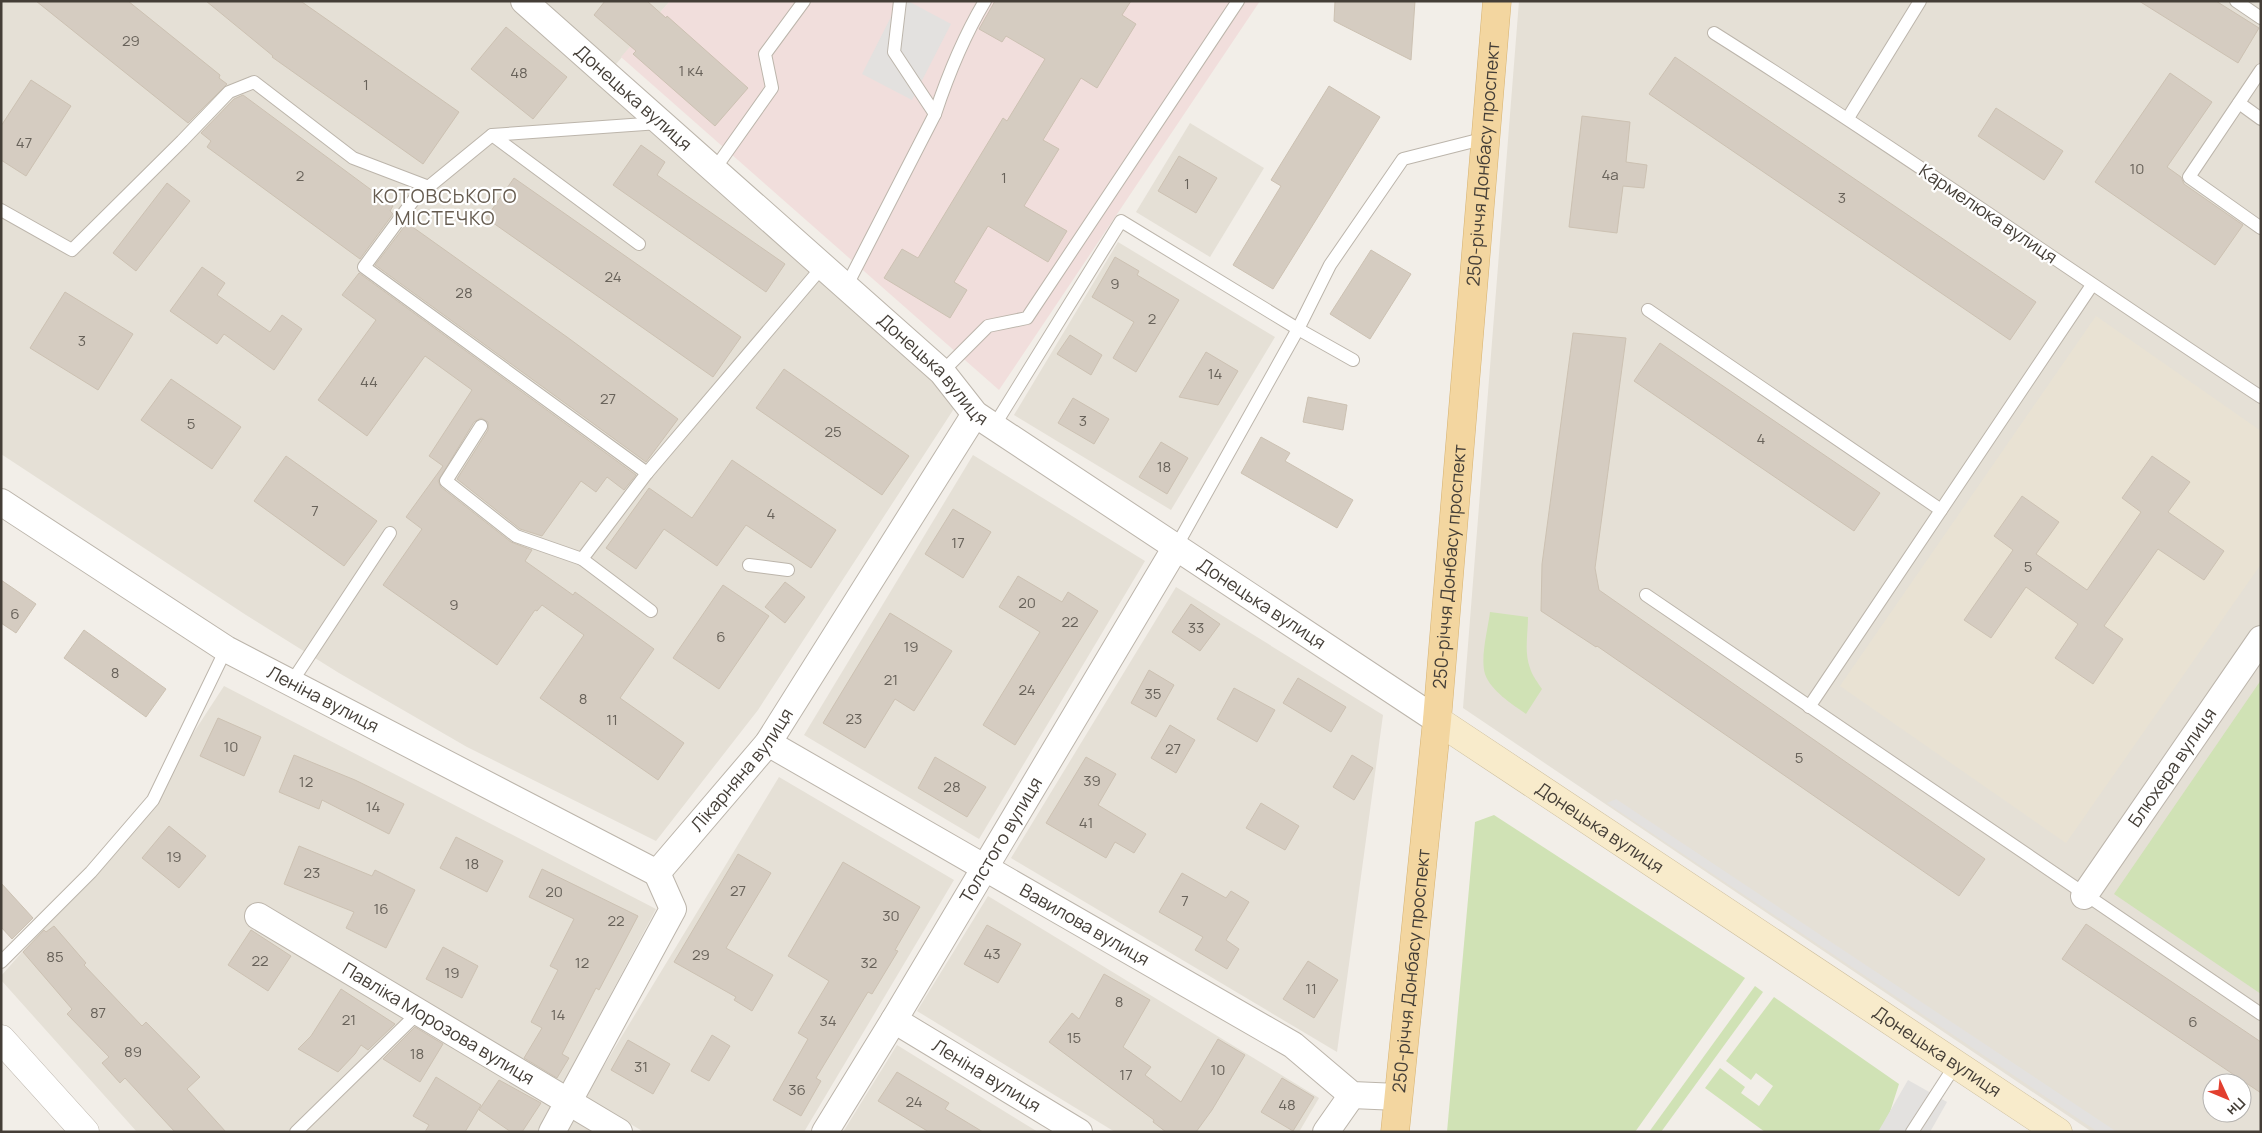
<svg xmlns="http://www.w3.org/2000/svg" width="2262" height="1133" viewBox="0 0 2262 1133" font-family="Manrope,sans-serif">
  <style>
    .residential { fill: #e5e0d6; fill-rule: evenodd }
    .education { fill: #e9e2d3 }
    .medical { fill: #f1dedc }
    .green { fill: #d0e2b5 }
    .parking { fill: #e3e1df }
    .building { fill: #d5ccc1; stroke: #ccc1b2 }
    .lines { fill: none; stroke-linecap: round; stroke-linejoin: round }
    .service-casing { stroke: #bcb5ab; stroke-width: 14 }
    .minor-casing { stroke: #bcb5ab; stroke-width: 28 }
    .tertiary-casing { stroke: #bcb5ab; stroke-width: 29 }
    .secondary-casing { stroke: #ccbd9c; stroke-width: 29 }
    .primary-casing { stroke: #d6b271; stroke-width: 29 }
    .service { stroke: #fff; stroke-width: 12 }
    .minor { stroke: #fff; stroke-width: 26 }
    .tertiary { stroke: #fff; stroke-width: 28 }
    .secondary { stroke: #f8ebcb; stroke-width: 28 }
    .primary { stroke: #f3d6a0; stroke-width: 28 }
    .labels { text-anchor: middle; stroke-width: 4.5; stroke-linejoin: round; paint-order: stroke }
    .number-label { font-size: 15px; fill: #68625a }
    .street-label { font-size: 18px; fill: #443e37; stroke: #fff }
    .neighbourhood-label { font-size: 19px; letter-spacing: 1px; fill: #665c50; stroke: #fff }
  </style>
  <rect width="100%" height="100%" fill="#f2eee8"/>
  <g class="residential">
    <polygon points="1,1 670,1 599,84 959,401 758,710 656,841 467,747 339,673 246,615 1,454"/>
    <path d="M1519 1H2261V1132H2092L1463 708ZM2212 1083H2242V1113H2212Z"/>
    <polygon points="1190,123 1264,168 1210,257 1136,212"/>
    <polygon points="1118,242 1275,337 1171,510 1014,415"/>
    <polygon points="973,455 1145,561 979,839 804,735"/>
    <polygon points="1176,587 1383,715 1337,1052 1011,858"/>
    <polygon points="224,686 656,909 552,1105 596,1132 137,1132 1,980 1,976 132,827"/>
    <polygon points="779,777 954,880 804,1132 644,1132 585,1097"/>
    <polygon points="988,896 1319,1098 1299,1132 1115,1132 917,1011"/>
    <polygon points="897,1045 1038,1132 843,1132"/>
  </g>
  <polygon class="education" points="2096,316 2261,431 2261,564 2066,843 1840,686"/>
  <polygon class="medical" points="670,1 1260,1 999,390 621,57"/>
  <g class="green">
    <path d="M1490 612 1528 617C1528 634 1524 652 1530 668 1532 675 1538 683 1542 689L1526 714C1512 704 1491 691 1485 674 1480 657 1488 629 1490 612Z"/>
    <polygon points="2261,680 2261,994 2114,894"/>
    <polygon points="1494,815 1745,978 1635,1132 1447,1132 1475,822"/>
    <polygon points="1755,986 1763,992 1661,1132 1649,1132"/>
    <polygon points="1774,997 1899,1084 1890,1112 1879,1132 1765,1132 1705,1088 1720,1068 1745,1087 1741,1093 1759,1106 1773,1086 1756,1073 1751,1080 1726,1061"/>
  </g>
  <g class="parking">
    <polygon points="899,1 908,1 951,24 912,100 862,74"/>
    <polygon points="1616,799 2117,1132 2098,1132 1607,803"/>
    <polygon points="1908,1080 1947,1102 1930,1132 1878,1132"/>
  </g>
  <g class="building">
    <polygon points="36,1 128,1 220,75 219,78 227,84 188,123"/>
    <polygon points="206,1 302,2 459,112 423,164 272,57 273,56"/>
    <polygon points="605,1 647,1 666,18 667,16 748,88 715,126 633,54 636,51 594,15"/>
    <polygon points="995,1 1131,1 1122,15 1136,24 1097,88 1081,78 1043,140 1059,149 1024,206 1067,231 1048,262 988,226 954,282 967,290 950,318 884,278 902,249 918,258 1003,118 1007,121 1045,59 1006,36 1002,42 979,29"/>
    <polygon points="1335,1 1415,1 1411,60 1334,21"/>
    <polygon points="2139,1 2216,1 2259,28 2238,63"/>
    <polygon points="506,27 567,77 533,119 471,69"/>
    <polygon points="1675,57 2036,302 2010,340 1649,94"/>
    <polygon points="2170,73 2212,102 2167,167 2181,177 2184,184 2243,225 2215,265 2095,182"/>
    <polygon points="31,80 71,106 26,176 1,160 1,126"/>
    <polygon points="1329,86 1380,117 1273,289 1233,265 1281,186 1271,180"/>
    <polygon points="243,95 393,206 390,211 393,214 360,259 207,147 211,141 201,133 234,99"/>
    <polygon points="1996,108 2063,151 2044,180 1978,136"/>
    <polygon points="1582,116 1630,122 1626,162 1647,165 1644,188 1623,186 1617,233 1569,227"/>
    <polygon points="641,145 665,162 657,175 785,264 766,292 613,185"/>
    <polygon points="1179,156 1217,178 1196,213 1158,191"/>
    <polygon points="514,178 741,337 713,377 486,218"/>
    <polygon points="167,183 190,201 136,271 113,253"/>
    <polygon points="407,223 567,337 678,419 646,462 375,265"/>
    <polygon points="1371,250 1411,274 1370,339 1330,314"/>
    <polygon points="1115,257 1139,271 1137,275 1179,300 1136,372 1113,358 1134,322 1092,297"/>
    <polygon points="202,267 225,283 217,295 270,332 282,315 302,329 274,370 224,334 217,344 170,311"/>
    <polygon points="359,273 636,475 624,490 607,477 596,492 581,481 542,536 520,529 457,479 488,430 488,422 481,418 474,422 438,481 441,487 511,542 532,550 525,561 573,595 575,592 654,649 620,698 684,743 658,780 540,698 584,635 542,605 537,611 535,610 497,665 383,585 422,529 406,517 443,466 429,456 472,390 425,356 367,436 318,400 376,320 342,295"/>
    <polygon points="65,292 133,334 98,390 30,348"/>
    <polygon points="1573,333 1626,338 1595,568 1599,590 1985,859 1959,896 1597,646 1596,647 1541,611 1542,564"/>
    <polygon points="1070,335 1102,355 1091,375 1057,354"/>
    <polygon points="1660,343 1880,493 1854,531 1634,381"/>
    <polygon points="1206,352 1238,371 1218,405 1179,397"/>
    <polygon points="784,369 909,456 882,495 756,408"/>
    <polygon points="171,379 241,427 212,469 141,420"/>
    <polygon points="1308,397 1347,405 1343,430 1303,422"/>
    <polygon points="1073,398 1109,419 1094,444 1058,423"/>
    <polygon points="1261,437 1290,453 1285,461 1353,500 1337,528 1241,473"/>
    <polygon points="1161,442 1188,458 1167,494 1139,477"/>
    <polygon points="286,456 377,521 344,566 254,501"/>
    <polygon points="2152,456 2190,482 2168,512 2224,551 2204,580 2158,549 2104,626 2123,639 2093,684 2055,658 2078,624 2026,587 1991,638 1964,620 2013,550 1994,536 2022,496 2059,522 2036,554 2087,590 2141,512 2122,498"/>
    <polygon points="732,460 836,530 811,568 746,525 717,566 664,529 636,569 606,548 649,488 692,518"/>
    <polygon points="953,509 991,532 963,578 925,554"/>
    <polygon points="1018,576 1062,602 1068,592 1098,611 1015,745 983,725 1040,632 999,607"/>
    <polygon points="1,580 36,604 16,633 1,623"/>
    <polygon points="785,582 805,597 785,623 765,607"/>
    <polygon points="723,585 769,616 719,689 673,658"/>
    <polygon points="1191,604 1220,624 1200,651 1172,632"/>
    <polygon points="890,613 952,651 914,711 895,699 865,748 823,723"/>
    <polygon points="84,630 166,689 146,717 64,658"/>
    <polygon points="1149,670 1174,685 1156,717 1131,703"/>
    <polygon points="1298,678 1346,707 1331,732 1283,703"/>
    <polygon points="1234,688 1275,710 1257,742 1217,719"/>
    <polygon points="218,718 261,737 244,776 200,756"/>
    <polygon points="1170,725 1195,740 1176,773 1151,758"/>
    <polygon points="294,755 355,780 404,804 389,834 322,800 319,809 279,792"/>
    <polygon points="1352,755 1373,768 1354,800 1333,787"/>
    <polygon points="935,757 986,787 967,817 918,788"/>
    <polygon points="1086,757 1116,774 1098,805 1146,834 1134,853 1115,842 1106,858 1046,823"/>
    <polygon points="1261,803 1299,826 1285,850 1246,828"/>
    <polygon points="169,826 206,856 179,888 142,858"/>
    <polygon points="456,837 503,861 487,892 440,868"/>
    <polygon points="299,846 372,876 375,870 415,890 386,948 346,928 354,912 284,884"/>
    <polygon points="738,854 771,873 726,948 773,975 752,1011 734,1000 736,997 674,962"/>
    <polygon points="843,862 920,907 895,950 898,951 872,994 868,992 816,1078 821,1081 801,1116 773,1100 808,1039 798,1033 829,981 788,956"/>
    <polygon points="542,869 638,916 599,990 596,988 562,1054 569,1058 557,1078 524,1058 542,1028 531,1022 558,970 550,966 574,919 529,897"/>
    <polygon points="1182,873 1226,898 1231,891 1249,902 1226,940 1239,949 1227,969 1195,950 1203,937 1159,912"/>
    <polygon points="1,883 33,918 12,939 1,927"/>
    <polygon points="2086,924 2261,1042 2261,1093 2062,959"/>
    <polygon points="987,925 1021,944 998,983 964,964"/>
    <polygon points="54,926 86,963 84,965 142,1026 146,1022 200,1077 187,1089 226,1132 175,1132 125,1078 120,1083 102,1063 109,1057 67,1014 72,1009 23,952 44,930 46,932"/>
    <polygon points="251,930 291,956 268,991 228,965"/>
    <polygon points="443,947 478,966 462,998 426,979"/>
    <polygon points="1308,961 1338,980 1314,1018 1283,999"/>
    <polygon points="1104,974 1150,1000 1123,1047 1151,1067 1145,1075 1181,1102 1218,1039 1245,1055 1212,1110 1196,1132 1166,1132 1153,1122 1154,1120 1049,1042 1072,1013 1079,1019"/>
    <polygon points="341,989 395,1024 368,1050 361,1045 355,1054 338,1072 298,1049 311,1036"/>
    <polygon points="415,1027 443,1044 420,1082 383,1059"/>
    <polygon points="712,1035 730,1046 709,1081 691,1071"/>
    <polygon points="628,1040 670,1064 653,1094 611,1070"/>
    <polygon points="897,1072 949,1103 945,1109 983,1132 929,1132 878,1101"/>
    <polygon points="436,1077 481,1105 465,1132 425,1132 429,1125 413,1116"/>
    <polygon points="1282,1078 1314,1097 1293,1131 1261,1112"/>
    <polygon points="499,1080 541,1103 522,1132 511,1132 479,1110"/>
  </g>
  <g class="lines">
    <defs>
      <g id="service">
        <polyline points="2236,1 2261,18"/>
        <path d="M1714 33C1899 150 2078 276 2261 397"/>
        <polyline points="2261,70 2189,177 2261,228"/>
        <polyline points="2239,103 2261,119"/>
        <path d="M935 114C948 75 964 36 985 1"/>
        <polyline points="1848,118 1920,1"/>
        <polyline points="659,123 492,135 415,198 364,267 647,473 823,266"/>
        <polyline points="492,135 639,244"/>
        <polyline points="714,170 772,88 765,54 804,1"/>
        <polyline points="1,210 72,250 182,141 229,92 254,82 353,158 429,187"/>
        <polyline points="846,287 935,114 894,52 900,1"/>
        <polyline points="1648,310 1941,510"/>
        <polyline points="942,372 988,326 1027,318 1238,1"/>
        <polyline points="481,426 446,481 516,536 582,559"/>
        <polyline points="994,426 1121,221 1298,329 1353,360"/>
        <polyline points="647,473 582,559 651,611"/>
        <polyline points="1176,547 1298,329 1330,265 1403,159 1486,138"/>
        <polyline points="749,565 788,570"/>
        <polyline points="1646,595 2261,1014"/>
        <polyline points="291,683 390,533"/>
        <polyline points="1809,707 2092,285"/>
        <polyline points="1,962 91,872 153,800 226,649"/>
        <polyline points="296,1132 419,1012"/>
        <polyline points="1912,1132 1956,1064"/>
      </g>
      <g id="minor">
        <path id="s1" d="M524 1 942 372 975 414 1437 720"/>
        <path id="s2" d="M1 502 226 649 657 873"/>
        <path id="s3" d="M768 743 1293 1045 1352 1095 1398 1097"/>
        <path id="s4" d="M657 873 768 743 975 414"/>
        <path id="s5" d="M2084 896 2261 639"/>
        <path id="s6" d="M258 916 619 1132"/>
        <path id="s7" d="M894 1020 1079 1132"/>
        <polyline points="552,1132 673,909 657,873"/>
        <path id="s8" d="M825 1132 894 1020 1176 547"/>
        <polyline points="1326,1132 1352,1095"/>
      </g>
      <polyline id="tertiary" points="1,1039 85,1132"/>
      <g id="secondary">
        <path id="s9" d="M1437 720 2058 1132"/>
      </g>
      <g id="primary">
        <path id="s10" d="M1395 1132 1437 720 1497 1"/>
      </g>
    </defs>
    <use href="#service" class="service-casing"/>
    <use href="#minor" class="minor-casing"/>
    <use href="#tertiary" class="tertiary-casing"/>
    <use href="#secondary" class="secondary-casing"/>
    <use href="#primary" class="primary-casing"/>
    <use href="#service" class="service"/>
    <use href="#minor" class="minor"/>
    <use href="#tertiary" class="tertiary"/>
    <use href="#secondary" class="secondary"/>
    <use href="#primary" class="primary"/>
  </g>
  <g class="labels">
    <g class="number-label">
      <text x="131" y="46">29</text>
      <text x="691" y="76">1 к4</text>
      <text x="519" y="78">48</text>
      <text x="366" y="90">1</text>
      <text x="24" y="148">47</text>
      <text x="2137" y="174">10</text>
      <text x="1610" y="180">4а</text>
      <text x="300" y="181">2</text>
      <text x="1004" y="183">1</text>
      <text x="1187" y="189">1</text>
      <text x="1842" y="203">3</text>
      <text x="613" y="282">24</text>
      <text x="1115" y="289">9</text>
      <text x="464" y="298">28</text>
      <text x="1152" y="324">2</text>
      <text x="82" y="346">3</text>
      <text x="1215" y="379">14</text>
      <text x="369" y="387">44</text>
      <text x="608" y="404">27</text>
      <text x="1083" y="426">3</text>
      <text x="191" y="429">5</text>
      <text x="833" y="437">25</text>
      <text x="1761" y="444">4</text>
      <text x="1164" y="472">18</text>
      <text x="315" y="516">7</text>
      <text x="771" y="519">4</text>
      <text x="958" y="548">17</text>
      <text x="2028" y="572">5</text>
      <text x="1027" y="608">20</text>
      <text x="454" y="610">9</text>
      <text x="15" y="619">6</text>
      <text x="1070" y="627">22</text>
      <text x="1196" y="633">33</text>
      <text x="721" y="642">6</text>
      <text x="911" y="652">19</text>
      <text x="115" y="678">8</text>
      <text x="891" y="685">21</text>
      <text x="1027" y="695">24</text>
      <text x="1153" y="699">35</text>
      <text x="583" y="704">8</text>
      <text x="854" y="724">23</text>
      <text x="612" y="725">11</text>
      <text x="231" y="752">10</text>
      <text x="1173" y="754">27</text>
      <text x="1799" y="763">5</text>
      <text x="1092" y="786">39</text>
      <text x="306" y="787">12</text>
      <text x="952" y="792">28</text>
      <text x="373" y="812">14</text>
      <text x="1086" y="828">41</text>
      <text x="174" y="862">19</text>
      <text x="472" y="869">18</text>
      <text x="312" y="878">23</text>
      <text x="738" y="896">27</text>
      <text x="554" y="897">20</text>
      <text x="1185" y="906">7</text>
      <text x="381" y="914">16</text>
      <text x="891" y="921">30</text>
      <text x="616" y="926">22</text>
      <text x="992" y="959">43</text>
      <text x="701" y="960">29</text>
      <text x="55" y="962">85</text>
      <text x="260" y="966">22</text>
      <text x="582" y="968">12</text>
      <text x="869" y="968">32</text>
      <text x="452" y="978">19</text>
      <text x="1311" y="994">11</text>
      <text x="1119" y="1007">8</text>
      <text x="98" y="1018">87</text>
      <text x="558" y="1020">14</text>
      <text x="349" y="1025">21</text>
      <text x="828" y="1026">34</text>
      <text x="2193" y="1027">6</text>
      <text x="1074" y="1043">15</text>
      <text x="133" y="1057">89</text>
      <text x="417" y="1059">18</text>
      <text x="641" y="1072">31</text>
      <text x="1218" y="1075">10</text>
      <text x="1126" y="1080">17</text>
      <text x="797" y="1095">36</text>
      <text x="914" y="1107">24</text>
      <text x="1287" y="1110">48</text>
    </g>
    <g class="street-label">
      <text dy="6" stroke="none"><textPath href="#s1" startOffset="146">Донецька вулиця</textPath></text>
      <text dy="6" stroke="none"><textPath href="#s10" startOffset="972">250-річчя Донбасу проспект</textPath></text>
      <text transform="translate(1988 214) rotate(34)" y="6">Кармелюка вулиця</text>
      <text dy="6" stroke="none"><textPath href="#s1" startOffset="551">Донецька вулиця</textPath></text>
      <text dy="6" stroke="none"><textPath href="#s10" startOffset="568">250-річчя Донбасу проспект</textPath></text>
      <text dy="6" stroke="none"><textPath href="#s1" startOffset="956">Донецька вулиця</textPath></text>
      <text dy="6" stroke="none"><textPath href="#s2" startOffset="378">Леніна вулиця</textPath></text>
      <text dy="6" stroke="none"><textPath href="#s5" startOffset="156">Блюхера вулиця</textPath></text>
      <text dy="6" stroke="none"><textPath href="#s4" startOffset="134">Лікарняна вулиця</textPath></text>
      <text dy="6" stroke="none"><textPath href="#s9" startOffset="195">Донецька вулиця</textPath></text>
      <text dy="6" stroke="none"><textPath href="#s8" startOffset="341">Толстого вулиця</textPath></text>
      <text dy="6" stroke="none"><textPath href="#s3" startOffset="365">Вавилова вулиця</textPath></text>
      <text dy="6" stroke="none"><textPath href="#s10" startOffset="162">250-річчя Донбасу проспект</textPath></text>
      <text dy="6" stroke="none"><textPath href="#s6" startOffset="210">Павліка Морозова вулиця</textPath></text>
      <text dy="6" stroke="none"><textPath href="#s9" startOffset="600">Донецька вулиця</textPath></text>
      <text dy="6" stroke="none"><textPath href="#s7" startOffset="108">Леніна вулиця</textPath></text>
    </g>
    <g class="neighbourhood-label">
      <text x="445" y="203">КОТОВСЬКОГО<tspan x="445" dy="22">МІСТЕЧКО</tspan></text>
    </g>
  </g>
  <rect width="2262" height="1133" fill="none" stroke="#443e37" stroke-width="5"/>
  <g transform="translate(2227 1098) rotate(134)"><circle r="24" fill="#ffffff" stroke="#b4b2af"/>
  <path d="M0-4L9 19L0 12L-9 19Z" fill="#e23f2f"/>
  <text y="-8" font-size="14" font-weight="bold" text-anchor="middle" fill="#443e37">Пн</text>
  </g>
</svg>
